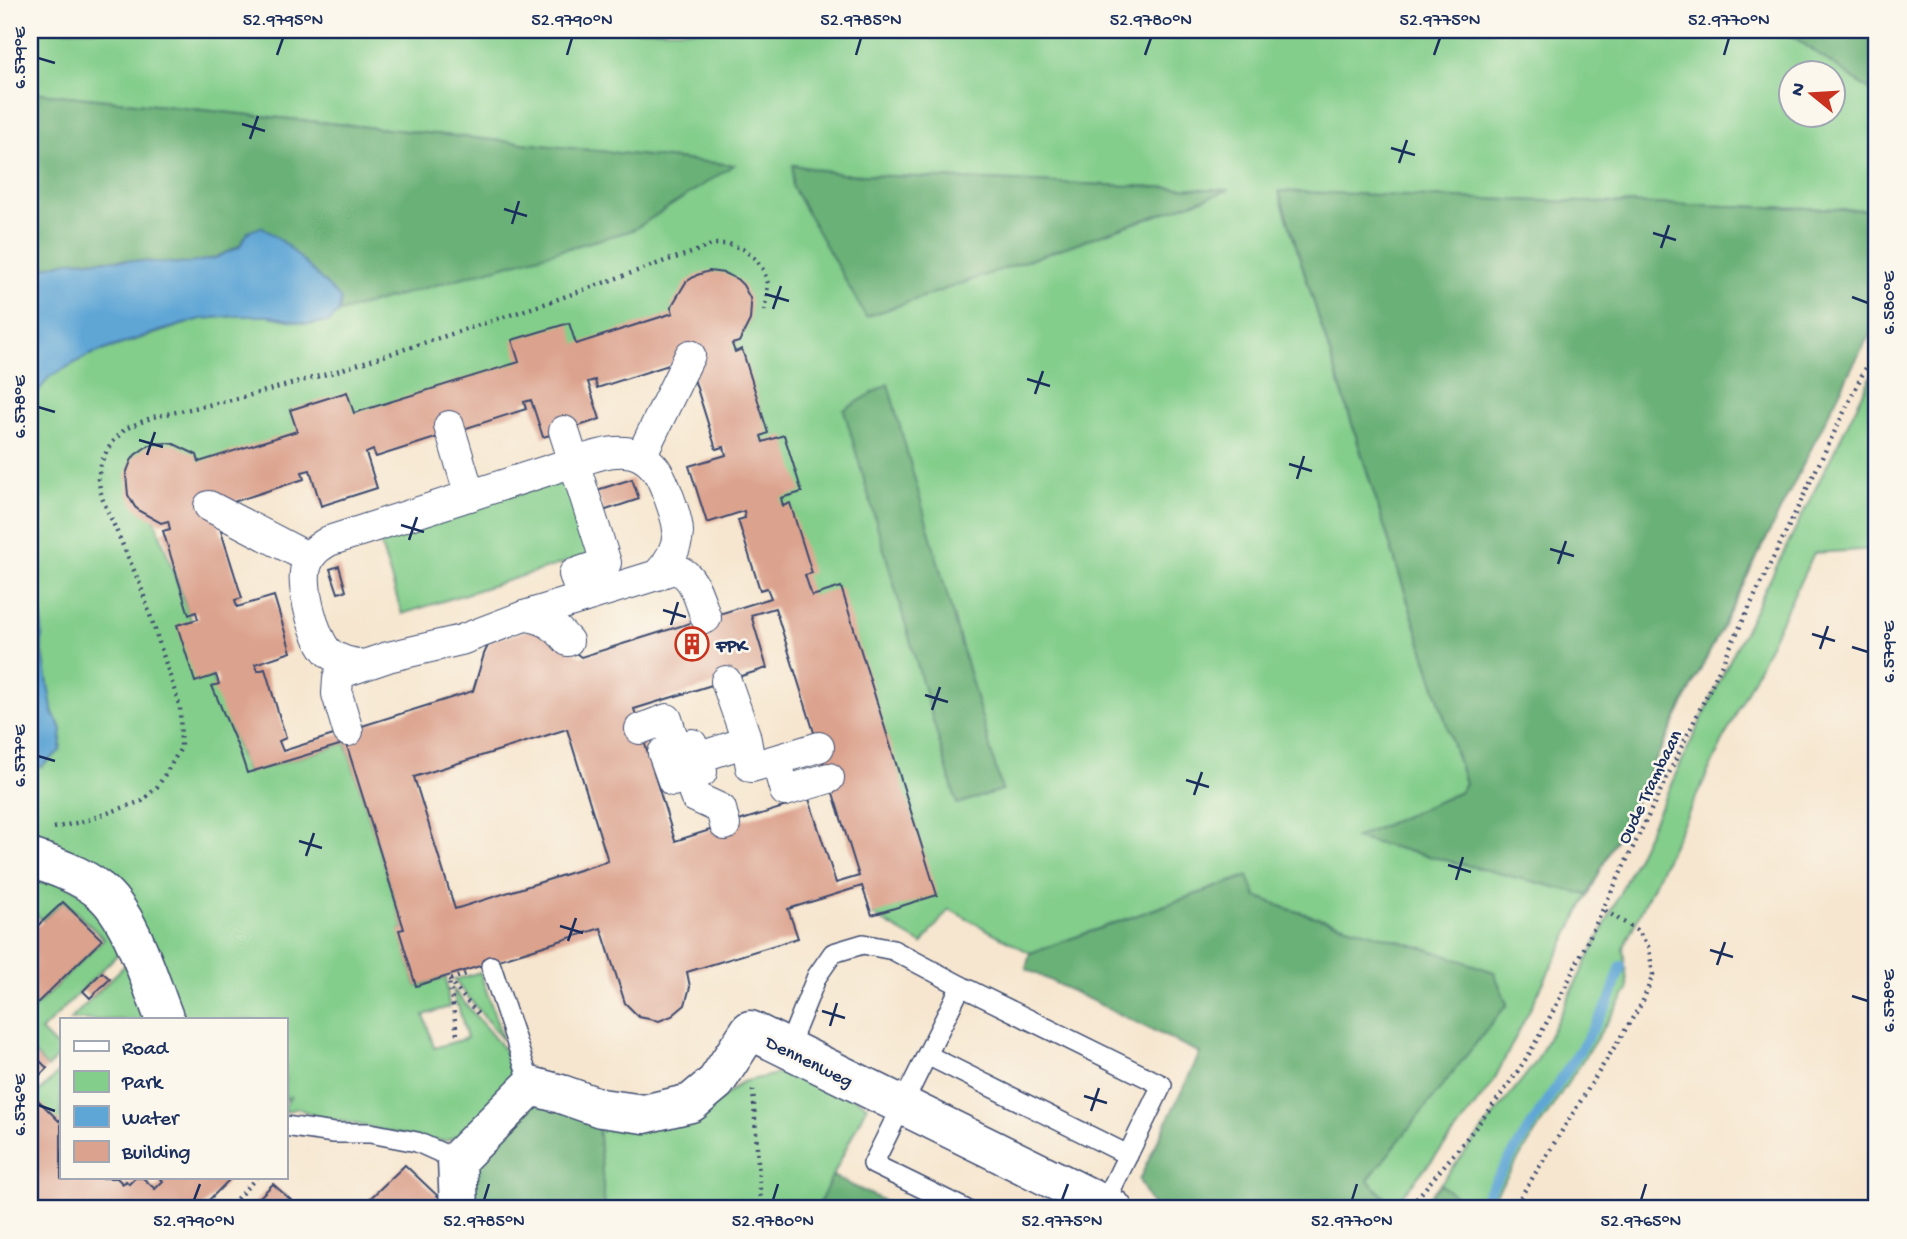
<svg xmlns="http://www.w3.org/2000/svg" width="1907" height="1239" viewBox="0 0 1907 1239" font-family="'Gochi Hand',sans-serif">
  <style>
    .green { fill: #83ce8b; stroke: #4f7e74; stroke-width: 2; fill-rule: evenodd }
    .forest { fill: #6ab177; stroke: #42706a; stroke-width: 2 }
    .water { fill: #5ea6d5; stroke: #3c6a9a; stroke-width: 2 }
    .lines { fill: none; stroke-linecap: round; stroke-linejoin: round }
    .stream { stroke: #5ea6d5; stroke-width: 10 }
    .building { fill: #dba28d; fill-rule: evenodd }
    .service-casing { stroke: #3c4a6f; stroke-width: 22 }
    .pedestrian-casing { stroke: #3c4a6f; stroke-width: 32 }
    .minor-casing { stroke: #3c4a6f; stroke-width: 41 }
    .path { stroke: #3c4a6f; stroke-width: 4.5; stroke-dasharray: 2 5; stroke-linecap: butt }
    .service { stroke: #fff; stroke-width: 19 }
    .pedestrian { stroke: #fff; stroke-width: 30 }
    .minor { stroke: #fff; stroke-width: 38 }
    .ticks { fill: none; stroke: #1b2f5e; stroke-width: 2.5 }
    .labels { text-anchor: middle; stroke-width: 5; stroke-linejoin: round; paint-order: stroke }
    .poi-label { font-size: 19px; font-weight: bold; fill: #1b2f5e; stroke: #fbf7ec; text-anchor: start }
    .street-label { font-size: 19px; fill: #1b2f5e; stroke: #fbf7ec }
    .neatline { fill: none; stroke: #1b2f5e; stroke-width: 2.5 }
    .ticks-label { font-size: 18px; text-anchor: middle; fill: #1b2f5e }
  </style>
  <rect width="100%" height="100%" fill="#fbf7ec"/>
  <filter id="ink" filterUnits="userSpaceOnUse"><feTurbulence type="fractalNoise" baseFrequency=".0143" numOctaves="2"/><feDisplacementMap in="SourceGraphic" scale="14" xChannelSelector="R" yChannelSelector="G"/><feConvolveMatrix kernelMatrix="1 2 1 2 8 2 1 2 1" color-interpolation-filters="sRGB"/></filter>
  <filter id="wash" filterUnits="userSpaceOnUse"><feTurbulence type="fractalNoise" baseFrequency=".00686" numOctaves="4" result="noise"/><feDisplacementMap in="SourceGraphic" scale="28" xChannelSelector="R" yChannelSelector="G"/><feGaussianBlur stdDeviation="1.57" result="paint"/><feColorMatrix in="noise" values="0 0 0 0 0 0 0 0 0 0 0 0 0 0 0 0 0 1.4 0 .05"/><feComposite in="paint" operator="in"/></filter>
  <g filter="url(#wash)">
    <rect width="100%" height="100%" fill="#f6e6cf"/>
    <g class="green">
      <path d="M30 30H1784L1877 95V210L1509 200 1279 192 1465 783 1460 792 1357 838 1588 895 1493 1082 1450 1139 1393 1206 1367 1180 1507 1004 1494 972 1430 950 1288 909 1256 896 1247 876 1030 953 949 909 922 944 872 915 908 887 710 313 143 488 247 773 346 743 404 929 400 930 416 986 446 977 449 1007 424 1015 434 1048 467 1038 458 1005H456L453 989 513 1060 511 1084 467 1133 445 1141 427 1140 312 1115 298 1108 285 1112V1106L291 1096 285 1100V1020H173L131 911 30 847V764L42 767 62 729 53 714 42 648V616L37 594 30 581V403L49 377 89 355 201 319 236 316H270L308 324 329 322 339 312 733 165 30 92ZM1792 74H1834V116H1792ZM794 165 841 174 1226 190 866 316Z"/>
      <polygon points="1877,365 1877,549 1814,553 1623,948 1628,990 1486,1209 1471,1209 1440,1184 1536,1062 1602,931 1722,676"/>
      <polygon points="560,474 563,485 569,483 592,554 402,614 380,542 387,539 384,529"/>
      <polygon points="30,869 86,894 124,948 41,1031 61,1051 48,1068 30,1049 30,1012 104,939 64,901 42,920 30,909"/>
      <polygon points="130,960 154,1020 70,1020"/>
      <polygon points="480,972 503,1040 454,980"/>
      <polygon points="798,1069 867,1105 817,1209 605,1209 597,1112 702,1115 742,1082"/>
      <polygon points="61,1070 61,1120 57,1124 32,1099"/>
    </g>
    <g class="forest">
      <polygon points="1784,30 1877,30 1877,95"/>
      <polygon points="30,92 734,165 633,230 339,312 341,299 287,245 249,231 239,246 215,258 186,264 122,260 69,261 30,271"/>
      <polygon points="793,165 841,174 1229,190 866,317 792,186"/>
      <polygon points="1279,191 1509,200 1877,210 1877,321 1850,371 1588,895 1355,838 1460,792 1465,783"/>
      <polygon points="888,384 1002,790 957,804 844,410"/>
      <polygon points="1248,876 1256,896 1288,909 1430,950 1494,972 1507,1004 1368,1180 1393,1206 1391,1209 1154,1209 1139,1180 1200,1053 1026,969 1030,953"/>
      <polygon points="539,1092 597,1112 605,1209 474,1209 470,1175"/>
      <polygon points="832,1176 901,1209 817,1209"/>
      <polygon points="1440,1184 1471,1209 1419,1209"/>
    </g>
    <g class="water">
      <polygon points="262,227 287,245 341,299 339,312 329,322 308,324 270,316 236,316 201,319 154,333 89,355 49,377 30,403 30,271 69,261 122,260 186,264 215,258 239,247 249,231"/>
      <polygon points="30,581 37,594 42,616 42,648 53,714 62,729 60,751 41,767 30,764"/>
    </g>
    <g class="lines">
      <polyline class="stream" points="1482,1209 1487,1194 1585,1042 1609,1002 1621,966"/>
    </g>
    <g id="blocks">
      <g class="building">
        <path d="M709 271 724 273 737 279 743 285 750 298 751 305 750 320 739 342 732 344 735 352 742 349 768 433 761 436 763 442 784 435 802 492 781 498 783 506 790 503 812 573 805 575 812 596 841 587 937 895 872 915 862 886 788 909 798 938 687 972 690 987 685 1005 672 1016 659 1021 639 1017 625 1003 601 928 416 986 399 930 404 929 346 743 247 773 240 752 212 686 219 684 216 675 195 682 177 625 198 619 196 612 189 615 163 531 170 529 168 521 161 523 141 512 135 507 128 495 126 474 131 461 135 455 146 447 153 444 167 443 174 444 197 455 199 462 297 431 290 410 347 392 354 413 519 362 512 340 569 323 576 344 673 313 671 307 686 282 697 275ZM681 361 690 366 716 449 724 447 726 455 689 466 707 523 744 511 745 518 738 520 760 590 767 588 771 598 581 657 548 632 539 627 490 641 484 654 473 691 283 751 279 741 286 738 265 669 258 671 255 664 291 652 274 596 237 607 235 600 242 598 216 515 221 506 304 479 302 472 310 470 321 506 377 488 366 453 373 450 376 457 526 409 524 402 531 400 543 437 564 431 600 419 588 382 595 380 597 388ZM775 608 859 876 836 883 809 799 675 841 634 709 767 668 751 615ZM567 729 608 861 455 909 414 777Z"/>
        <polygon points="632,479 639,499 603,511 597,490"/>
        <polygon points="339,566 346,591 338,593 330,569"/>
        <polygon points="63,902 102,940 30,1010 30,933"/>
        <polygon points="102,972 110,979 90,998 83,991"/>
        <polygon points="30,1051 47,1068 32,1083 30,1082"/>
        <polygon points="30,1092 59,1121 61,1119 61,1178 117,1178 123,1184 126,1181 129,1184 135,1178 143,1178 155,1189 163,1181 160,1178 231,1178 200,1209 30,1209"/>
        <polygon points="405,1165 443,1201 436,1209 359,1209"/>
        <polygon points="273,1184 301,1209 248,1209"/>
      </g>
    </g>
  </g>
  <g filter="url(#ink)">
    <use href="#blocks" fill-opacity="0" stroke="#3c4a6f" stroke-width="2"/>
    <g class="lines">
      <defs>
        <g id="service">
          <polyline points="491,966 531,1086"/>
          <polyline points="788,1048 817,976 833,953 863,944 893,950 961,986"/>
          <polyline points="927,1055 1128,1155"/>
          <polyline points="285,1126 334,1133 370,1133 417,1142 457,1160"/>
          <polyline points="965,1209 873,1164 961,986 1162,1085 1102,1208"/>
        </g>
        <g id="pedestrian">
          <polyline points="449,426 470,496"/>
          <polyline points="564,431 606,563 574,574 582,598"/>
          <polyline points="641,456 690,355"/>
          <polyline points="209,506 309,558"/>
          <path d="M657 575C662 573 668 570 673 570 694 570 700 603 706 618"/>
          <path d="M524 616C544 617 555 626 568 641"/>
          <polyline points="726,681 745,735 751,767 776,760"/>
          <polyline points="640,729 667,719 676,748 692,744 697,758 746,742"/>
          <path d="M348 731 337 694 338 678 344 672 388 657 461 640 524 616 657 575C668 564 677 549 678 532 678 519 663 477 654 467 648 460 640 455 632 453 613 448 592 458 574 462L329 541C319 547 311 552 307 564 299 583 314 638 328 652 338 661 351 663 364 665"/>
          <polyline points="819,747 776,760 785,791 829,778"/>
          <polyline points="676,748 663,753 673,781 702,772 697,758"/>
          <polyline points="689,776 695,797 721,809 725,825"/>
        </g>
        <g id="minor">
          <path d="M30 858C54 866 79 874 99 890 131 914 150 983 165 1020"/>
          <polyline points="459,1209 457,1160 531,1086 561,1094 601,1108 644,1114 691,1103 716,1082 750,1030 1113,1209"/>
        </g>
      </defs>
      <use href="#service" class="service-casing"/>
      <use href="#pedestrian" class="pedestrian-casing"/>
      <use href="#minor" class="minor-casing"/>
      <g class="path">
        <polyline points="54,828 85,821 142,801 158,786 181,748 180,707 140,584 102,498 98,479 101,462 111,444 125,429 153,417 236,399 334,372 544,304 665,261 691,253 714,244 729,244 743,249 754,258 764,271 768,284 764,312"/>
        <polyline points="449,980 478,1014"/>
        <polyline points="457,1034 449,980 466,974"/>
        <polyline points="753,1090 761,1205"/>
        <polyline points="227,1209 256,1178"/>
        <path d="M1408 1209C1449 1159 1494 1109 1529 1054 1538 1038 1547 1022 1556 1006L1864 371 1877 352"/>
        <polyline points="1513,1209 1642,1003 1653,975 1649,948 1638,931 1604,910"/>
      </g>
      <use href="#service" class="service"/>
      <use href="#pedestrian" class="pedestrian"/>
      <use href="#minor" class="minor"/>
    </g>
  </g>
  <path class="ticks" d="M277 55 283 38M567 55 572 38M856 55 861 38M1145 55 1151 38M1434 55 1440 38M1724 55 1729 38M38 58 55 63M242 124 265 131M250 139 258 116M1391 148 1415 155M1399 163 1407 140M504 209 527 216M512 224 519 201M1653 233 1676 240M1661 248 1669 225M765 294 789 301M1852 297 1868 303M773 309 781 286M1027 379 1050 386M1035 394 1043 371M38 407 55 412M139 440 163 447M147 455 155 432M1289 464 1312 471M1297 479 1304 456M401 525 424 532M409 540 417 517M1550 549 1574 556M1558 564 1566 541M663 610 686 617M671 625 678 602M1812 634 1835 641M1852 647 1868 652M1820 649 1828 626M925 695 948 702M932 710 940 687M38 756 55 761M1186 780 1209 787M1194 795 1202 772M299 841 322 848M306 856 314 833M1448 865 1471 872M1456 880 1463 857M560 926 583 933M568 941 576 918M1710 950 1733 957M1717 965 1725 942M1852 996 1868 1001M822 1011 845 1018M830 1026 837 1003M1084 1096 1107 1103M38 1105 55 1111M1091 1111 1099 1088M194 1200 200 1184M484 1200 489 1184M773 1200 778 1184M1062 1200 1068 1184M1352 1200 1357 1184M1641 1200 1646 1184"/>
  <defs>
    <symbol id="building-ring" viewBox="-11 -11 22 22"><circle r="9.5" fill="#fbf7ec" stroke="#c8321e" stroke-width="1.5"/><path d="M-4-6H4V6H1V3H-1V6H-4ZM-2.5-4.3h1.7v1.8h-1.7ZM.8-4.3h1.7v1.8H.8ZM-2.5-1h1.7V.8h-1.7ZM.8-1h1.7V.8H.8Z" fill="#c8321e"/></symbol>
  </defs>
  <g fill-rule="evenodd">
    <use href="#building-ring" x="673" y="625" width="38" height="38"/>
  </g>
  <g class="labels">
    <g class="poi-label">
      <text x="716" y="651">FPK</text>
    </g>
    <g class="street-label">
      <text transform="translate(1648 786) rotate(-64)" y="7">Oude Trambaan</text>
      <text transform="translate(810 1060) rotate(26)" y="7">Dennenweg</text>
    </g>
  </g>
  <rect width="1907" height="1239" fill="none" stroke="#fbf7ec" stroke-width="77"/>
  <rect x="60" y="1018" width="228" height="161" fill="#fbf7ec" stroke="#a1a7b3" stroke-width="2"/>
  <rect x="74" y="1041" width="35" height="10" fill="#ffffff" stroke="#a1a7b3" stroke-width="2"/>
  <text x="122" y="1054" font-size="21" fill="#1b2f5e">Road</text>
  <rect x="74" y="1071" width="35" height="21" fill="#83ce8b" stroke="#a1a7b3" stroke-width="2"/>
  <text x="122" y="1088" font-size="21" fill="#1b2f5e">Park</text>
  <rect x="74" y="1106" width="35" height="21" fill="#5ea6d5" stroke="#a1a7b3" stroke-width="2"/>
  <text x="122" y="1124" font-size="21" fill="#1b2f5e">Water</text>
  <rect x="74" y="1141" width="35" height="21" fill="#dba28d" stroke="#a1a7b3" stroke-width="2"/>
  <text x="122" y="1158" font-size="21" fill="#1b2f5e">Building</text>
  <g transform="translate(1812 94) rotate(288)"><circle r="33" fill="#fbf7ec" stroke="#a1a7b3" stroke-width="2"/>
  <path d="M0-5L12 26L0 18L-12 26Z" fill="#c8321e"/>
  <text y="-10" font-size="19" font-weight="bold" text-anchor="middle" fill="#1b2f5e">N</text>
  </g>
  <rect x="38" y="38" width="1830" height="1162" class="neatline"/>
  <g class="ticks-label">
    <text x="283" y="25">52.9795°N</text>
    <text x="572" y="25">52.9790°N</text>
    <text x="861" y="25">52.9785°N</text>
    <text x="1151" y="25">52.9780°N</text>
    <text x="1440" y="25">52.9775°N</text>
    <text x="1729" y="25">52.9770°N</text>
    <text transform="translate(19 58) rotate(-90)" y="6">6.579°E</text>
    <text transform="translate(1888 303) rotate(-90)" y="6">6.580°E</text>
    <text transform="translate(19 407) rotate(-90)" y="6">6.578°E</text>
    <text transform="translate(1888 652) rotate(-90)" y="6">6.579°E</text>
    <text transform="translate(19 756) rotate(-90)" y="6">6.577°E</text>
    <text transform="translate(1888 1001) rotate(-90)" y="6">6.578°E</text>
    <text transform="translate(19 1105) rotate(-90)" y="6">6.576°E</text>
    <text x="194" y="1226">52.9790°N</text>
    <text x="484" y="1226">52.9785°N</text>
    <text x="773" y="1226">52.9780°N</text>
    <text x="1062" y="1226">52.9775°N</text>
    <text x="1352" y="1226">52.9770°N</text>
    <text x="1641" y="1226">52.9765°N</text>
  </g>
</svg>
